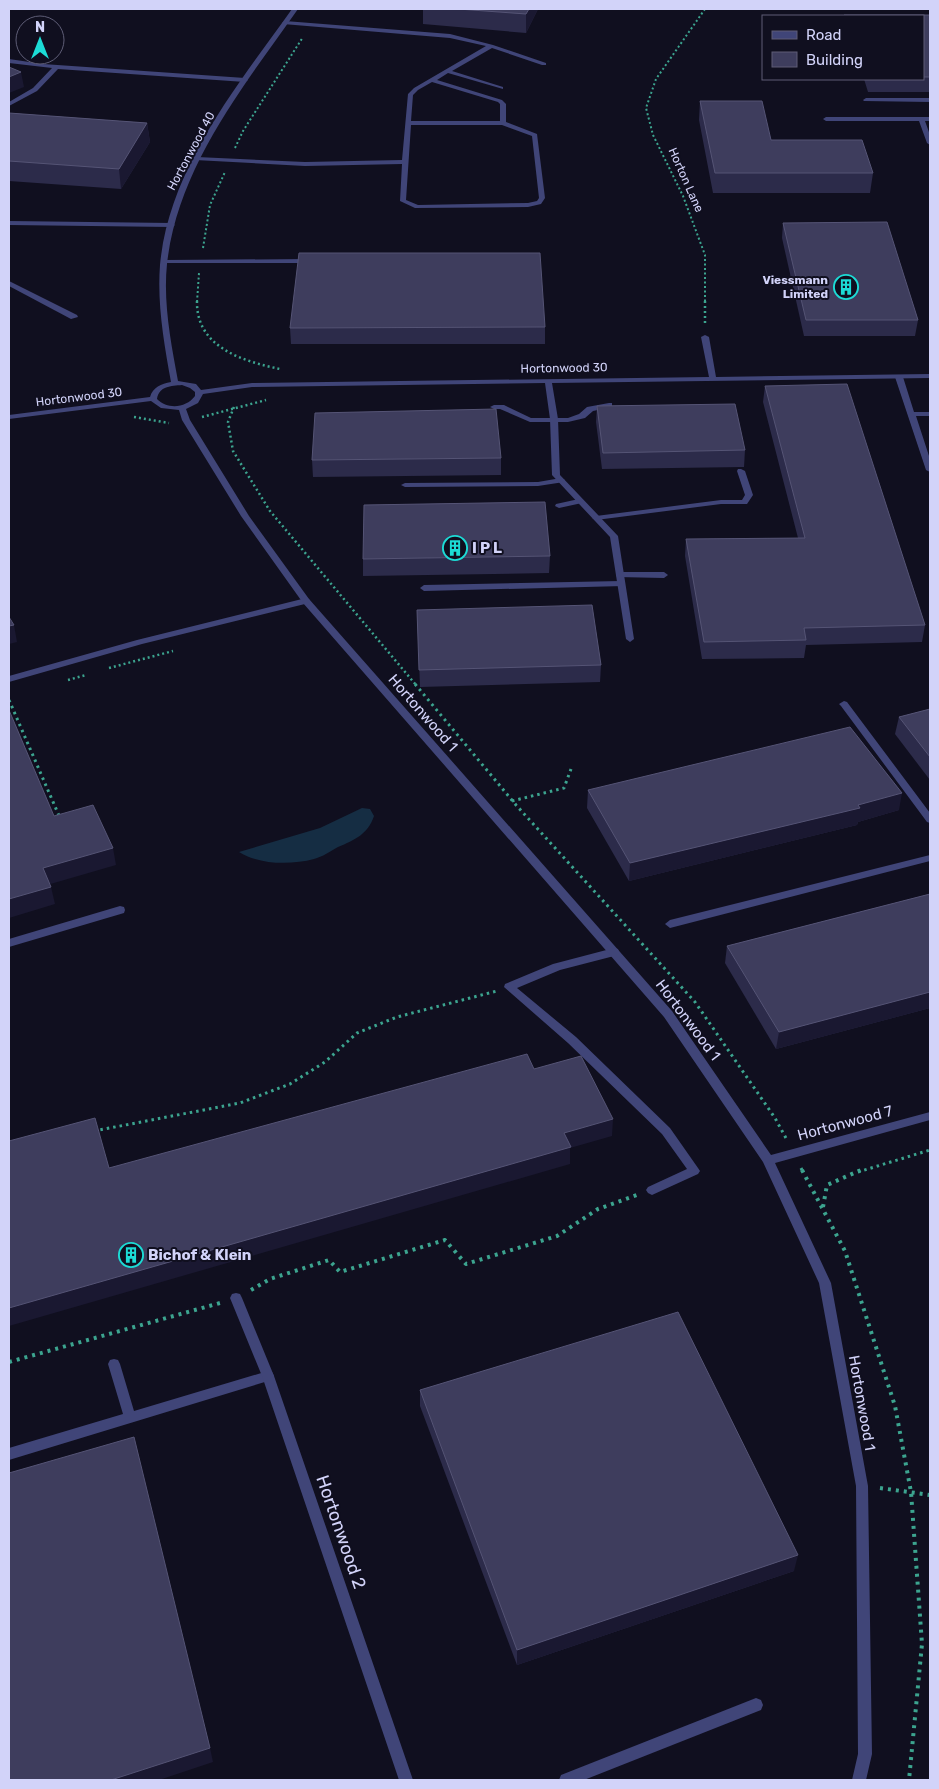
<svg xmlns="http://www.w3.org/2000/svg" width="939" height="1789" viewBox="0 0 939 1789" font-family="Rubik,sans-serif">
  <style>
    .water { fill: #152d43 }
    .lines { fill: none; stroke-linecap: round; stroke-linejoin: round }
    .path-far3 { stroke: #3ca48f; stroke-width: 2; stroke-dasharray: 2 2.5; stroke-linecap: butt }
    .path-far2 { stroke: #3ca48f; stroke-width: 2.5; stroke-dasharray: 2 3; stroke-linecap: butt }
    .path-far1 { stroke: #3ca48f; stroke-width: 3; stroke-dasharray: 2.5 4; stroke-linecap: butt }
    .path { stroke: #3ca48f; stroke-width: 4; stroke-dasharray: 3 5; stroke-linecap: butt }
    .service { fill: #404578; fill-rule: evenodd }
    .minor { fill: #404578; fill-rule: evenodd }
    .wall { fill: #2c2b4a }
    .shaded-wall { fill: #1a1831 }
    .building { fill: #3e3d5d; stroke: #555475 }
    .labels { text-anchor: middle; stroke-width: 4; stroke-linejoin: round; paint-order: stroke }
    .far-street-label { font-size: 12px; fill: #d2d3f9; stroke: #100f1f }
    .far-poi-label { font-size: 12px; font-weight: bold; fill: #d2d3f9; stroke: #100f1f; text-anchor: end }
    .poi-label { font-size: 15px; font-weight: bold; fill: #d2d3f9; stroke: #100f1f; text-anchor: start }
    .street-label { font-size: 15px; fill: #d2d3f9; stroke: #100f1f }
    .near-street-label { font-size: 18px; fill: #d2d3f9; stroke: #100f1f }
  </style>
  <rect width="100%" height="100%" fill="#100f1f"/>
  <path class="water" d="M362 808 370 809 374 816C368 834 355 840 338 847 331 851 322 857 314 859 291 865 260 865 239 852L320 828Z"/>
  <g class="lines">
    <g class="path-far3">
      <polyline points="705,9 656,79 646,108 653,135 683,196 705,255 705,302"/>
      <polyline points="235,148 243,131 303,37"/>
      <polyline points="203,248 210,205 225,172"/>
      <polyline points="197,302 199,273"/>
    </g>
    <g class="path-far2">
      <path d="M197 301C196 347 242 361 280 369"/>
      <polyline points="705,301 705,326"/>
      <polyline points="234,407 228,422 233,451 270,511 416,685"/>
      <polyline points="134,417 169,423"/>
      <polyline points="202,417 266,400"/>
      <polyline points="109,668 173,651"/>
      <polyline points="68,680 86,675"/>
    </g>
    <g class="path-far1">
      <polyline points="415,684 516,805 695,1002 775,1118 787,1140"/>
      <polyline points="9,700 60,818"/>
      <polyline points="512,801 564,788 571,769"/>
      <polyline points="94,1131 240,1103 290,1084 325,1062 357,1033 397,1017 497,991"/>
      <polyline points="801,1168 803,1172"/>
      <polyline points="858,1172 930,1150"/>
    </g>
    <g class="path">
      <polyline points="802,1170 845,1251 895,1406 911,1492 922,1644 909,1780"/>
      <polyline points="823,1207 827,1185 861,1170"/>
      <polyline points="251,1290 270,1279 329,1260 340,1272 445,1240 466,1264 557,1236 598,1209 637,1195"/>
      <polyline points="9,1362 220,1303"/>
      <polyline points="880,1488 930,1495"/>
    </g>
    <g class="service">
      <path d="M285 21 450 34 493 45 546 63V65H542L492 48 452 71 503 87V89L448 73 437 80 502 100 506 104V122L537 134 545 198 541 204 528 207 415 208 400 201 402 164 305 166 195 160 194 159 197 157 305 162 402 160 408 94 414 88 486 46 450 38 283 24 282 23ZM432 82 498 102 500 104V121H411L413 95 418 90ZM411 125H502L532 136 539 198 537 201 528 203 418 205 406 200Z"/>
      <polygon points="9,59 43,64 245,78 248,80 245,82 58,69 37,91 9,106 9,102 33,88 52,68 9,63"/>
      <polygon points="866,98 930,98 930,102 864,101 863,100"/>
      <polygon points="9,221 172,223 175,225 172,227 9,225"/>
      <polygon points="164,260 310,259 313,261 310,263 162,263 162,261"/>
      <polygon points="9,281 77,315 78,317 71,319 9,286"/>
      <polygon points="896,375 902,375 903,377 914,412 930,412 930,416 916,416 930,459 930,472 926,470 895,377"/>
      <polygon points="609,403 612,403 612,407 593,411 585,418 568,422 530,422 500,409 494,409 490,407 494,405 504,405 531,418 568,418 579,414 587,407"/>
      <polygon points="738,469 741,469 745,471 753,495 747,504 721,504 596,520 592,518 596,516 721,500 742,500 745,495 737,471"/>
      <polygon points="561,478 565,480 564,482 538,486 405,487 401,485 405,483 538,482"/>
      <polygon points="579,499 583,501 582,503 559,508 555,506 556,504"/>
      <polygon points="620,572 664,572 668,575 664,578 617,577 616,575"/>
      <polygon points="621,581 624,582 624,586 424,591 420,588 424,585"/>
      <polygon points="306,598 309,599 310,601 309,603 142,644 9,682 9,676 137,640"/>
      <polygon points="930,855 930,861 670,928 665,924 670,920"/>
      <polygon points="120,906 124,907 125,910 124,913 9,947 9,939"/>
      <polygon points="614,948 618,949 619,952 618,955 560,970 517,988 576,1037 670,1128 698,1168 700,1171 698,1174 652,1195 648,1193 646,1190 648,1187 687,1169 662,1134 568,1043 504,987 505,984 553,964"/>
      <polygon points="114,1359 118,1360 120,1364 134,1411 268,1371 272,1372 274,1376 272,1380 268,1381 9,1460 9,1448 123,1414 108,1364 110,1360"/>
      <polygon points="756,1698 761,1700 763,1705 761,1710 584,1780 559,1780 561,1775"/>
    </g>
    <g class="minor">
      <path d="M292 9H298C244 86 178 166 167 264 163 303 171 343 178 381L196 384 201 390 252 383 709 377 701 337 705 335 709 337 716 377 930 374V378L552 383 558 419 560 475 618 536 634 639 630 642 626 639 610 537 552 475 550 419 545 383 252 387 203 394 198 403 186 409 190 420 249 516 309 599 672 1011 771 1155 930 1112V1120L775 1163 831 1283 868 1486 872 1754 866 1780H852L858 1754 856 1486 819 1283 763 1162 664 1017 303 603 241 516 182 420 179 410 161 408 151 401 9 419V415L150 397C153 387 161 384 171 382 164 343 157 304 160 265 169 168 238 85 292 9ZM182 385 190 388 195 392V396C186 408 168 410 157 399 159 386 171 386 182 385Z"/>
      <polygon points="930,117 930,121 925,121 930,135 930,145 927,143 919,121 826,121 823,119 826,117"/>
      <polygon points="844,701 847,702 930,813 930,823 927,822 841,706 839,704"/>
      <polygon points="236,1293 240,1294 242,1298 274,1376 413,1780 399,1780 262,1376 230,1298 232,1294"/>
    </g>
  </g>
  <g class="wall">
    <polygon points="423,9 538,9 526,33 423,24"/>
    <polygon points="844,15 930,15 930,92 868,92 864,79 923,79 923,16 844,16"/>
    <polygon points="700,101 771,140 873,173 870,193 713,193 699,120"/>
    <polygon points="9,113 147,123 150,142 121,189 9,181"/>
    <polygon points="783,223 918,320 915,336 804,336 782,238"/>
    <polygon points="545,327 545,344 291,344 290,328"/>
    <polygon points="765,386 925,625 922,642 806,645 804,658 702,659 685,556 686,539 798,538 763,402"/>
    <polygon points="597,406 745,450 744,467 602,469 596,422"/>
    <polygon points="501,458 501,475 313,477 312,460"/>
    <polygon points="550,556 549,573 363,576 363,559"/>
    <polygon points="417,610 601,665 600,682 420,687"/>
    <polygon points="930,709 930,780 895,734 899,717"/>
    <polygon points="588,790 899,810 858,822 857,825 629,881 587,808"/>
    <polygon points="930,894 930,1008 776,1049 725,963 727,946"/>
    <polygon points="420,1390 794,1571 517,1665 420,1406"/>
  </g>
  <g class="shaded-wall">
    <polygon points="529,9 538,9 526,33 526,14"/>
    <polygon points="21,72 24,87 9,93 9,77"/>
    <polygon points="147,123 150,142 121,189 119,169"/>
    <polygon points="14,625 17,642 9,644 9,626"/>
    <polygon points="902,793 899,810 858,822 857,825 629,881 630,863"/>
    <polygon points="113,848 116,865 47,885 43,868"/>
    <polygon points="51,887 55,904 9,918 9,899"/>
    <polygon points="930,992 930,1008 776,1049 779,1032"/>
    <polygon points="613,1119 612,1136 570,1148 570,1164 9,1326 9,1308 564,1133"/>
    <polygon points="798,1555 794,1571 517,1665 517,1650"/>
    <polygon points="210,1748 213,1762 159,1780 111,1780"/>
  </g>
  <g class="building">
    <polygon points="458,9 529,9 526,14"/>
    <polygon points="844,15 930,15 930,77 923,77 923,16 844,16"/>
    <polygon points="9,67 21,72 9,77"/>
    <polygon points="700,101 762,101 771,140 862,140 873,173 715,173"/>
    <polygon points="9,113 147,123 119,169 9,161"/>
    <polygon points="887,222 918,320 806,320 783,223"/>
    <polygon points="299,253 540,253 545,327 290,328"/>
    <polygon points="847,384 925,625 804,628 806,640 704,642 686,539 805,538 765,386"/>
    <polygon points="735,404 745,450 603,453 597,406"/>
    <polygon points="496,409 501,458 312,460 315,413"/>
    <polygon points="545,502 550,556 363,559 364,505"/>
    <polygon points="592,605 601,665 419,670 417,610"/>
    <polygon points="9,617 14,625 9,626"/>
    <polygon points="930,709 930,757 899,717"/>
    <polygon points="9,710 54,816 93,805 113,848 43,868 51,887 9,899"/>
    <polygon points="850,727 902,793 858,805 860,808 630,863 588,790"/>
    <polygon points="930,894 930,992 779,1032 727,946"/>
    <polygon points="527,1054 534,1069 581,1056 613,1119 564,1133 571,1147 9,1308 9,1141 95,1118 109,1168"/>
    <polygon points="678,1312 798,1555 517,1650 420,1390"/>
    <polygon points="134,1437 210,1748 111,1780 9,1780 9,1473"/>
  </g>
  <defs>
    <symbol id="building-ring" viewBox="-11 -11 22 22"><circle r="9.5" fill="#100f1f" stroke="#1cdcd6" stroke-width="1.5"/><path d="M-4-6H4V6H1V3H-1V6H-4ZM-2.5-4.3h1.7v1.8h-1.7ZM.8-4.3h1.7v1.8H.8ZM-2.5-1h1.7V.8h-1.7ZM.8-1h1.7V.8H.8Z" fill="#1cdcd6"/></symbol>
  </defs>
  <g fill-rule="evenodd">
    <use href="#building-ring" x="832" y="273" width="28" height="28"/>
    <use href="#building-ring" x="441" y="534" width="28" height="28"/>
    <use href="#building-ring" x="117" y="1241" width="28" height="28"/>
  </g>
  <g class="labels">
    <g class="far-street-label">
      <text transform="translate(191 151) rotate(-62)" y="4">Hortonwood 40</text>
      <text transform="translate(686 180) rotate(66)" y="4">Horton Lane</text>
      <text transform="translate(564 368) rotate(-1)" y="4">Hortonwood 30</text>
      <text transform="translate(79 397) rotate(-7)" y="4">Hortonwood 30</text>
    </g>
    <g class="far-poi-label">
      <text x="828" y="284">Viessmann<tspan x="828" dy="14">Limited</tspan></text>
    </g>
    <g class="poi-label">
      <text x="472" y="553">I P L</text>
      <text x="148" y="1260">Bichof &amp; Klein</text>
    </g>
    <g class="street-label">
      <text transform="translate(423 713) rotate(49)" y="5">Hortonwood 1</text>
      <text transform="translate(688 1020) rotate(53)" y="5">Hortonwood 1</text>
      <text transform="translate(845 1123) rotate(-15)" y="5">Hortonwood 7</text>
      <text transform="translate(862 1403) rotate(80)" y="5">Hortonwood 1</text>
    </g>
    <g class="near-street-label">
      <text transform="translate(341 1532) rotate(71)" y="6">Hortonwood 2</text>
    </g>
  </g>
  <rect width="939" height="1789" fill="none" stroke="#d2d3f9" stroke-width="20"/>
  <rect x="762" y="15" width="162" height="65" fill="#100f1f" stroke="#5e5d76"/>
  <rect x="772" y="31" width="25" height="8" fill="#404578" stroke="#5e5d76"/>
  <text x="806" y="40" font-size="15" fill="#d2d3f9">Road</text>
  <rect x="772" y="52" width="25" height="15" fill="#3e3d5d" stroke="#5e5d76"/>
  <text x="806" y="65" font-size="15" fill="#d2d3f9">Building</text>
  <g transform="translate(40 40)"><circle r="24" fill="#100f1f" stroke="#5e5d76"/>
  <path d="M0-4L9 19L0 12L-9 19Z" fill="#1cdcd6"/>
  <text y="-8" font-size="14" font-weight="bold" text-anchor="middle" fill="#d2d3f9">N</text>
  </g>
</svg>
